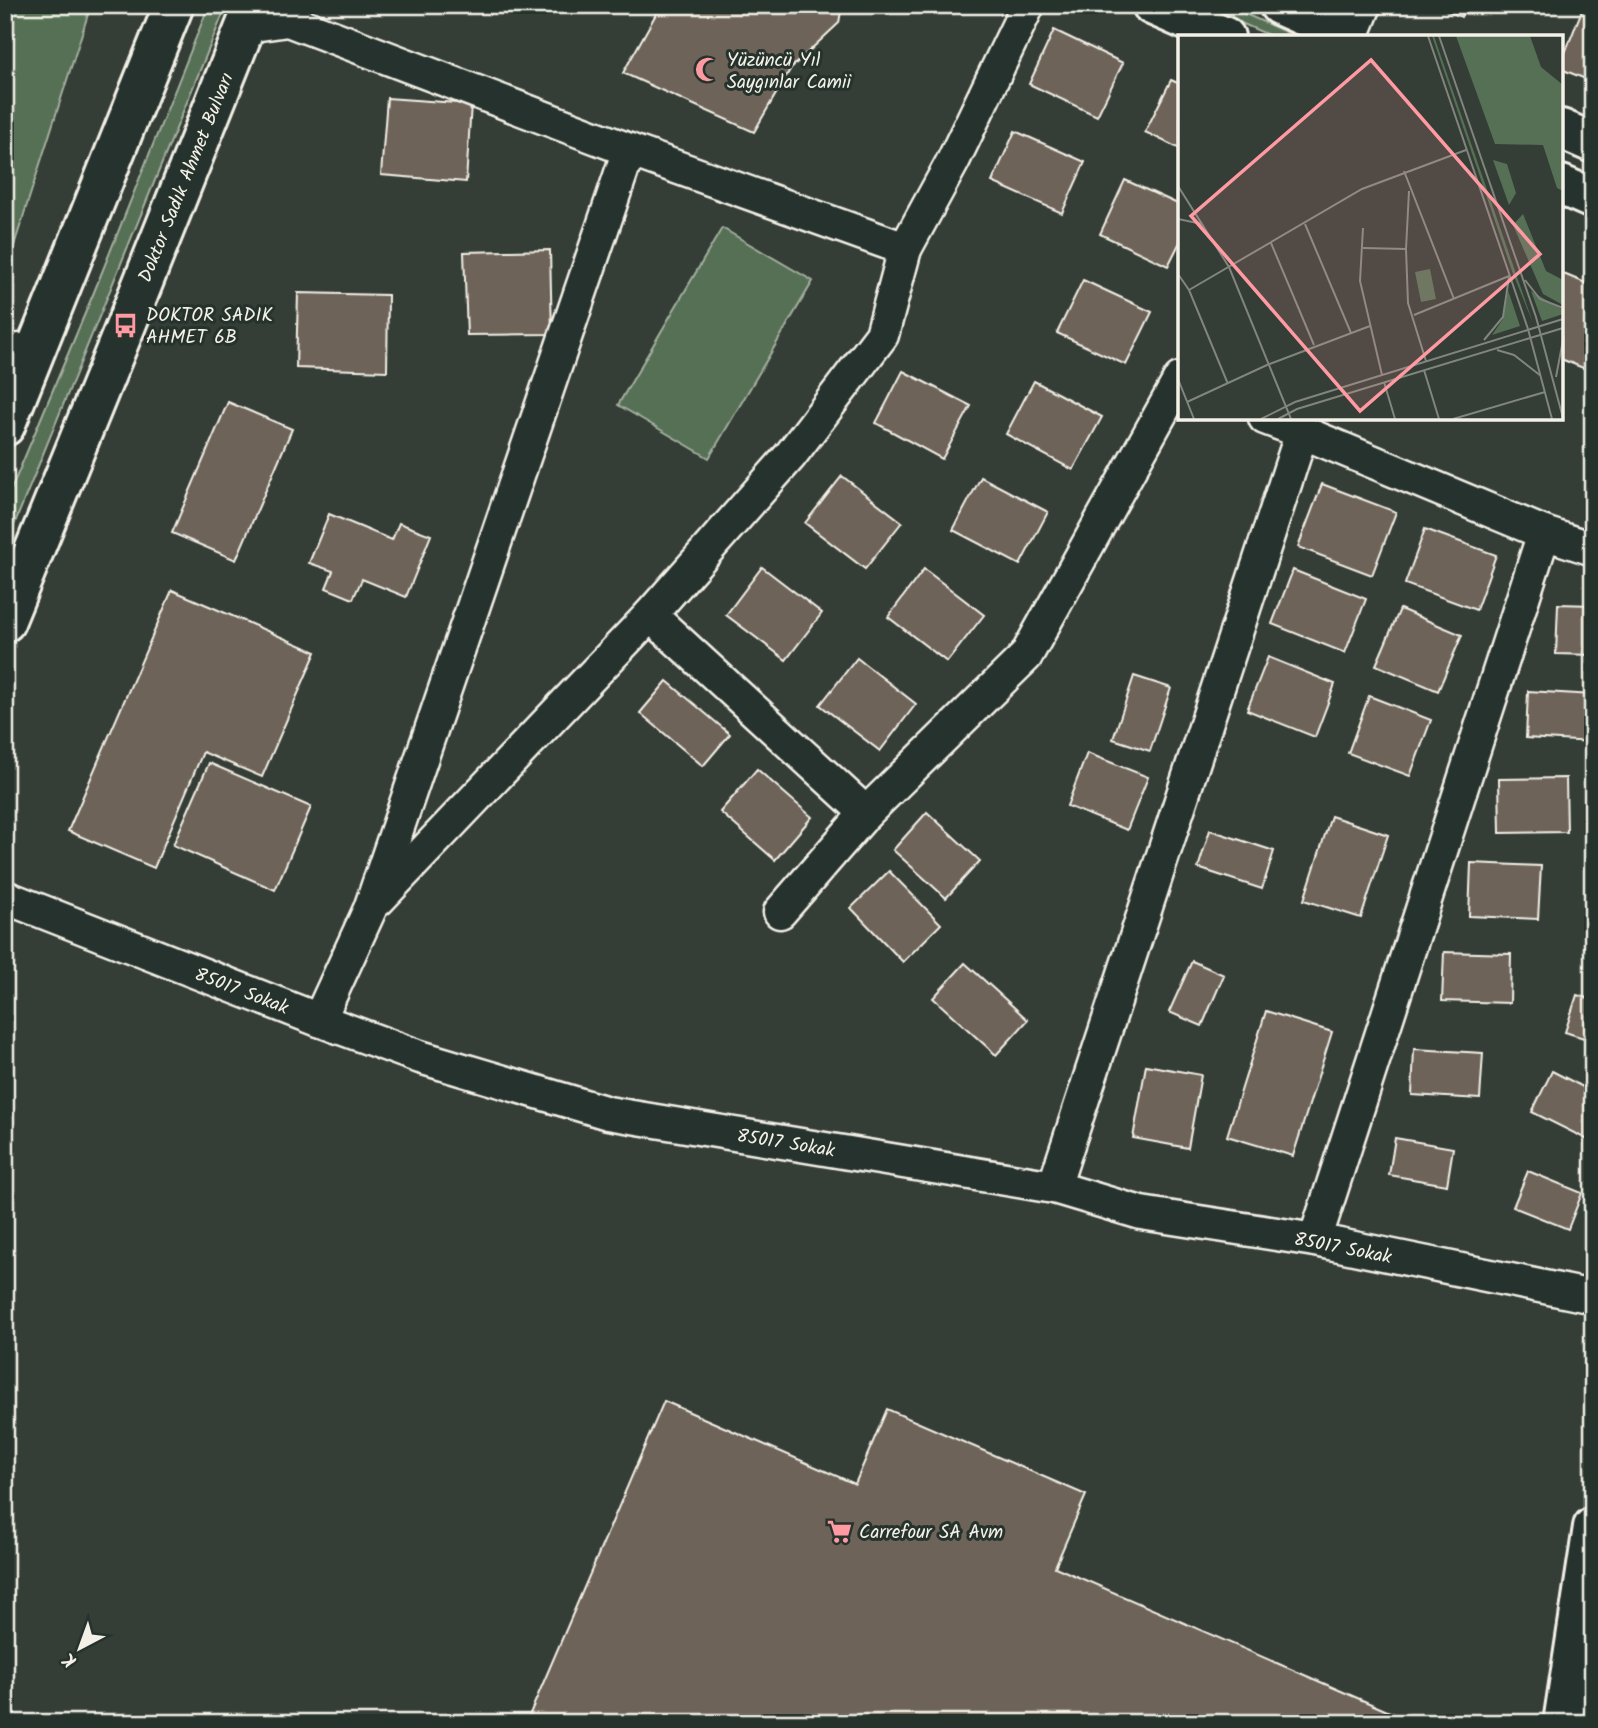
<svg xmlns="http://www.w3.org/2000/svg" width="1598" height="1728" viewBox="0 0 1598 1728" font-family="Kalam,sans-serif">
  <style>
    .green { fill: #567056; stroke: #a5b09f; stroke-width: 2 }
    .building { fill: #6e6358; stroke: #f4f1e8; stroke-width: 2 }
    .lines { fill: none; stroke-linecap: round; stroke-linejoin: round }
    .lane-casing { stroke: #f4f1e8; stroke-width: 21 }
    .street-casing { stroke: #f4f1e8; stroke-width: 37 }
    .secondary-casing { stroke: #f4f1e8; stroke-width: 44 }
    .primary-casing { stroke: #f4f1e8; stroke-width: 44 }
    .lane { stroke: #26332d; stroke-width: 16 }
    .street { stroke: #26332d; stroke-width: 32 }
    .secondary { stroke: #26332d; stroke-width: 38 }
    .primary { stroke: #26332d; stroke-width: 38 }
    .labels { text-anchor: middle; stroke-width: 6; stroke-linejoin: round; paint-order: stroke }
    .poi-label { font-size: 19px; fill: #f4f1e8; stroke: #26332d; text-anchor: start }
    .street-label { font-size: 19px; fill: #f4f1e8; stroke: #26332d }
    .inset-road { fill: none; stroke: #81857d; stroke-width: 2 }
    .view { fill: #ff9aa2; fill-opacity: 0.15; stroke: #ff9aa2; stroke-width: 3.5 }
    .inset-edge { fill: none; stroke: #f4f1e8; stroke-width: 3.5 }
  </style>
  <rect width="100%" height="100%" fill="#343d36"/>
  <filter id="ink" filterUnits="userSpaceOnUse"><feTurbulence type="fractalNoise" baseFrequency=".0143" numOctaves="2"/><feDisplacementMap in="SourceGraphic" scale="14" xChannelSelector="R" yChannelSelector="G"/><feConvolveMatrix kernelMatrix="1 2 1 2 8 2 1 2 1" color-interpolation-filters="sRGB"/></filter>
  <g filter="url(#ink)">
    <g class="green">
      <polygon points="5,5 91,5 8,264 5,265"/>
      <polygon points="209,5 224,5 223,14 5,547 5,504 94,292"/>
      <polygon points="1200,5 1225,5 1297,37 1273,37"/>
      <polygon points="722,228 813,281 709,458 618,405"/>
    </g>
    <g class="building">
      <polygon points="661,5 842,5 839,23 791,68 754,132 623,73"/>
      <polygon points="1435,5 1466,5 1461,17"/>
      <polygon points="1584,5 1593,5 1593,82 1561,69 1561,63"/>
      <polygon points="1054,30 1123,63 1097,116 1029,84"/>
      <polygon points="1171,80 1180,84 1180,149 1145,132"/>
      <polygon points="387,98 471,104 466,182 381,175"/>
      <polygon points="1015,131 1085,162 1062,213 992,182"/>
      <polygon points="1125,180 1180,205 1180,242 1168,266 1100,234"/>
      <polygon points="550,250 552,334 467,335 464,252"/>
      <polygon points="1561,273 1593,286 1593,372 1561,359"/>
      <polygon points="1083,280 1152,312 1126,365 1057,333"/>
      <polygon points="298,293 388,295 387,371 296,368"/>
      <polygon points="903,371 971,406 942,459 876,423"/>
      <polygon points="1034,381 1102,417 1073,470 1006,434"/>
      <polygon points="228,402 292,429 236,560 172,533"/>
      <polygon points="842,476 902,522 865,569 805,523"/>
      <polygon points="981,477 1048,512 1020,565 953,530"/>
      <polygon points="1322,484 1396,512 1372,575 1298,547"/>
      <polygon points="329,514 392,540 399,523 431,535 406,597 362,579 353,599 326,588 333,571 309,563"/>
      <polygon points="1425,529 1496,555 1476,610 1405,584"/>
      <polygon points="762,567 822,613 786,660 726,615"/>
      <polygon points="924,569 984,615 947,662 888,617"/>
      <polygon points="1293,570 1366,599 1345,653 1272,624"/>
      <polygon points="172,590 316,652 262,777 203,752 154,868 68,831"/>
      <polygon points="1558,604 1593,605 1593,655 1556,654"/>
      <polygon points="1400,609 1462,635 1438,691 1376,665"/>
      <polygon points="1268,657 1335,684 1315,737 1247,710"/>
      <polygon points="857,658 916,704 880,751 820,705"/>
      <polygon points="1134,676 1171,688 1150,751 1113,739"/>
      <polygon points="667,681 730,734 703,766 640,713"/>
      <polygon points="1528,691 1593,695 1593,742 1526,738"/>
      <polygon points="1369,696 1431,720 1410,776 1348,753"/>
      <polygon points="1087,753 1148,777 1127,830 1067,806"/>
      <polygon points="209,763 311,807 275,890 173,845"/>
      <polygon points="757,769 812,817 775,860 720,812"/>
      <polygon points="1566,778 1567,832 1500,833 1499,779"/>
      <polygon points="927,812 980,861 946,898 893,850"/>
      <polygon points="1331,816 1388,835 1361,918 1304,900"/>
      <polygon points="1210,830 1274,851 1262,889 1198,868"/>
      <polygon points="1471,863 1541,866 1538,919 1469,916"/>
      <polygon points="889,871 941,924 903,962 851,908"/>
      <polygon points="1444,952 1511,954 1510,1003 1442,1001"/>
      <polygon points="1192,961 1224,975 1202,1026 1169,1012"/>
      <polygon points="965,963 1028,1020 996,1055 933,998"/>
      <polygon points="1577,995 1593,1000 1593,1041 1565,1032"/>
      <polygon points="1266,1011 1332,1032 1293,1156 1227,1136"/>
      <polygon points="1414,1049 1483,1053 1480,1099 1412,1095"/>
      <polygon points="1146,1065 1201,1075 1188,1148 1133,1138"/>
      <polygon points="1552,1071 1593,1092 1592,1142 1532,1112"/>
      <polygon points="1395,1138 1453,1148 1447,1185 1389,1175"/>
      <polygon points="1528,1171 1582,1193 1568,1229 1513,1207"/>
      <polygon points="664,1401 855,1484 887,1409 1086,1495 1055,1567 1415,1723 526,1723"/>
    </g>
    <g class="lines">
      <defs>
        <polyline id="lane" points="5,343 38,341"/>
        <g id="street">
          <polyline points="246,26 288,20 629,150 905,249"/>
          <polyline points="1352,37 1365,5"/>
          <polyline points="1265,418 1302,432 1544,533 1593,549"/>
          <polyline points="866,813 650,615 790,456 882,335 905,249 953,161 1028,5"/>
          <polyline points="5,897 319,1020 420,1057 608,1113 1054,1187 1141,1213 1315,1240 1593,1297"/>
          <polyline points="378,900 650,615"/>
          <polyline points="780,912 866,813 1026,656 1180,379"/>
          <polyline points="319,1020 370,909 629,150"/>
          <polyline points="1054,1187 1302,432"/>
          <polyline points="1315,1240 1544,533"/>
        </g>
        <g id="secondary">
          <polyline points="1152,5 1225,37"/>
          <polyline points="1279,5 1352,37"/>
          <polyline points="1561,129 1593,143"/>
          <polyline points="1561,185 1593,199"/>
          <polyline points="1563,1723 1593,1527"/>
        </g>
        <g id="primary">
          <polyline points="5,426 174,5"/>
          <polyline points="5,622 126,325 254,5"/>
        </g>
      </defs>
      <use href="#lane" class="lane-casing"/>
      <use href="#street" class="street-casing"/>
      <use href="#secondary" class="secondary-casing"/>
      <use href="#primary" class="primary-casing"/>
      <use href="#lane" class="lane"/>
      <use href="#street" class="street"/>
      <use href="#secondary" class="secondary"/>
      <use href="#primary" class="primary"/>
    </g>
  </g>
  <defs>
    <symbol id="mosque-bare" viewBox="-9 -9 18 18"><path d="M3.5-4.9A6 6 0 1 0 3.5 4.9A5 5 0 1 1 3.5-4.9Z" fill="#ff9aa2" stroke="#26332d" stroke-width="2.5" paint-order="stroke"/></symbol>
    <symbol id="bus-bare" viewBox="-9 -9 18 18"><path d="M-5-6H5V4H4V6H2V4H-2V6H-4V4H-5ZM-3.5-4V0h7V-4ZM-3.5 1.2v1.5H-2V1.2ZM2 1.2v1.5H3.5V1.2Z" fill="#ff9aa2" stroke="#26332d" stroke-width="2.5" paint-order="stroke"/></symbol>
    <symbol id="supermarket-bare" viewBox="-9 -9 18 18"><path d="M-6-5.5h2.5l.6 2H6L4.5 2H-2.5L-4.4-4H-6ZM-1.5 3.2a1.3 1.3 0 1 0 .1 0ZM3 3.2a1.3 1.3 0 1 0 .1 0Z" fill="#ff9aa2" stroke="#26332d" stroke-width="2.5" paint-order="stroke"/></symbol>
  </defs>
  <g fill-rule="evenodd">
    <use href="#mosque-bare" x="690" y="52" width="35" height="35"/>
    <use href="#bus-bare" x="108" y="308" width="35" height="35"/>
    <use href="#supermarket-bare" x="822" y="1514" width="35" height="35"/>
  </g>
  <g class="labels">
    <g class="poi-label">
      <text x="727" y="66">Yüzüncü Yıl<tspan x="727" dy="22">Saygınlar Camii</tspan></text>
      <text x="146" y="321">DOKTOR SADIK<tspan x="146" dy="22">AHMET 6B</tspan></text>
      <text x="859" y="1538">Carrefour SA Avm</text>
    </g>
    <g class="street-label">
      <text transform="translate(185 177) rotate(-68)" y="7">Doktor Sadık Ahmet Bulvarı</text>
      <text transform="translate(242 990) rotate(21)" y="7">85017 Sokak</text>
      <text transform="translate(786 1142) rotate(9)" y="7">85017 Sokak</text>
      <text transform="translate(1343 1247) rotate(11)" y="7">85017 Sokak</text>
    </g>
  </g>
  <g transform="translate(1178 35)">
    <rect width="385" height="385" fill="#343d36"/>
    <path d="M254 1H256L355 288 335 239ZM278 1H352L363 32 385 50V156L379 153 365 110 317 109ZM315 125 329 129 338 158 331 170ZM345 179 368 236 385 245V270L365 259 335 190ZM252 234 258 264 243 267 237 237ZM330 255 342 291 314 300 325 284ZM353 256 385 275V279L364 286Z" fill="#567056"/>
    <path class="inset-road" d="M250 1 350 294 374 384M261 1 358 282 385 383M226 136 276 264M0 151 51 232 113 384M0 184 24 189M127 189 173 298M185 193 182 246 204 340M93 208 136 310M185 213 228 214 230 268 248 326M228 214 231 156M0 239 11 255 50 349M347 245 362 264 385 273M11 255 184 154 288 115M236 280 331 241M306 305 325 282 331 242M319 315 336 320 363 341M246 335 261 384M378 342 385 305M0 344 16 384M206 347 217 384M9 367 89 330 192 291M83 384 117 367 385 284M100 384 119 374 385 293M275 384 367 357"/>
    <path class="view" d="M193 25 362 219 182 376 13 181Z"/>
    <rect width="385" height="385" class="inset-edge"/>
  </g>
  <rect width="1598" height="1728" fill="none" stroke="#26332d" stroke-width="28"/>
  <rect x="14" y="14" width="1570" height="1700" fill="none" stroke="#f4f1e8" stroke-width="2.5" filter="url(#ink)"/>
  <g transform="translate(80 1648) rotate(221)" stroke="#26332d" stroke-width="5" paint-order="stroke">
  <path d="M0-5L12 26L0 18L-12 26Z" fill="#f4f1e8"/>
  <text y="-10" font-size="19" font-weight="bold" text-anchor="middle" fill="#f4f1e8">K</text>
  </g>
</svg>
